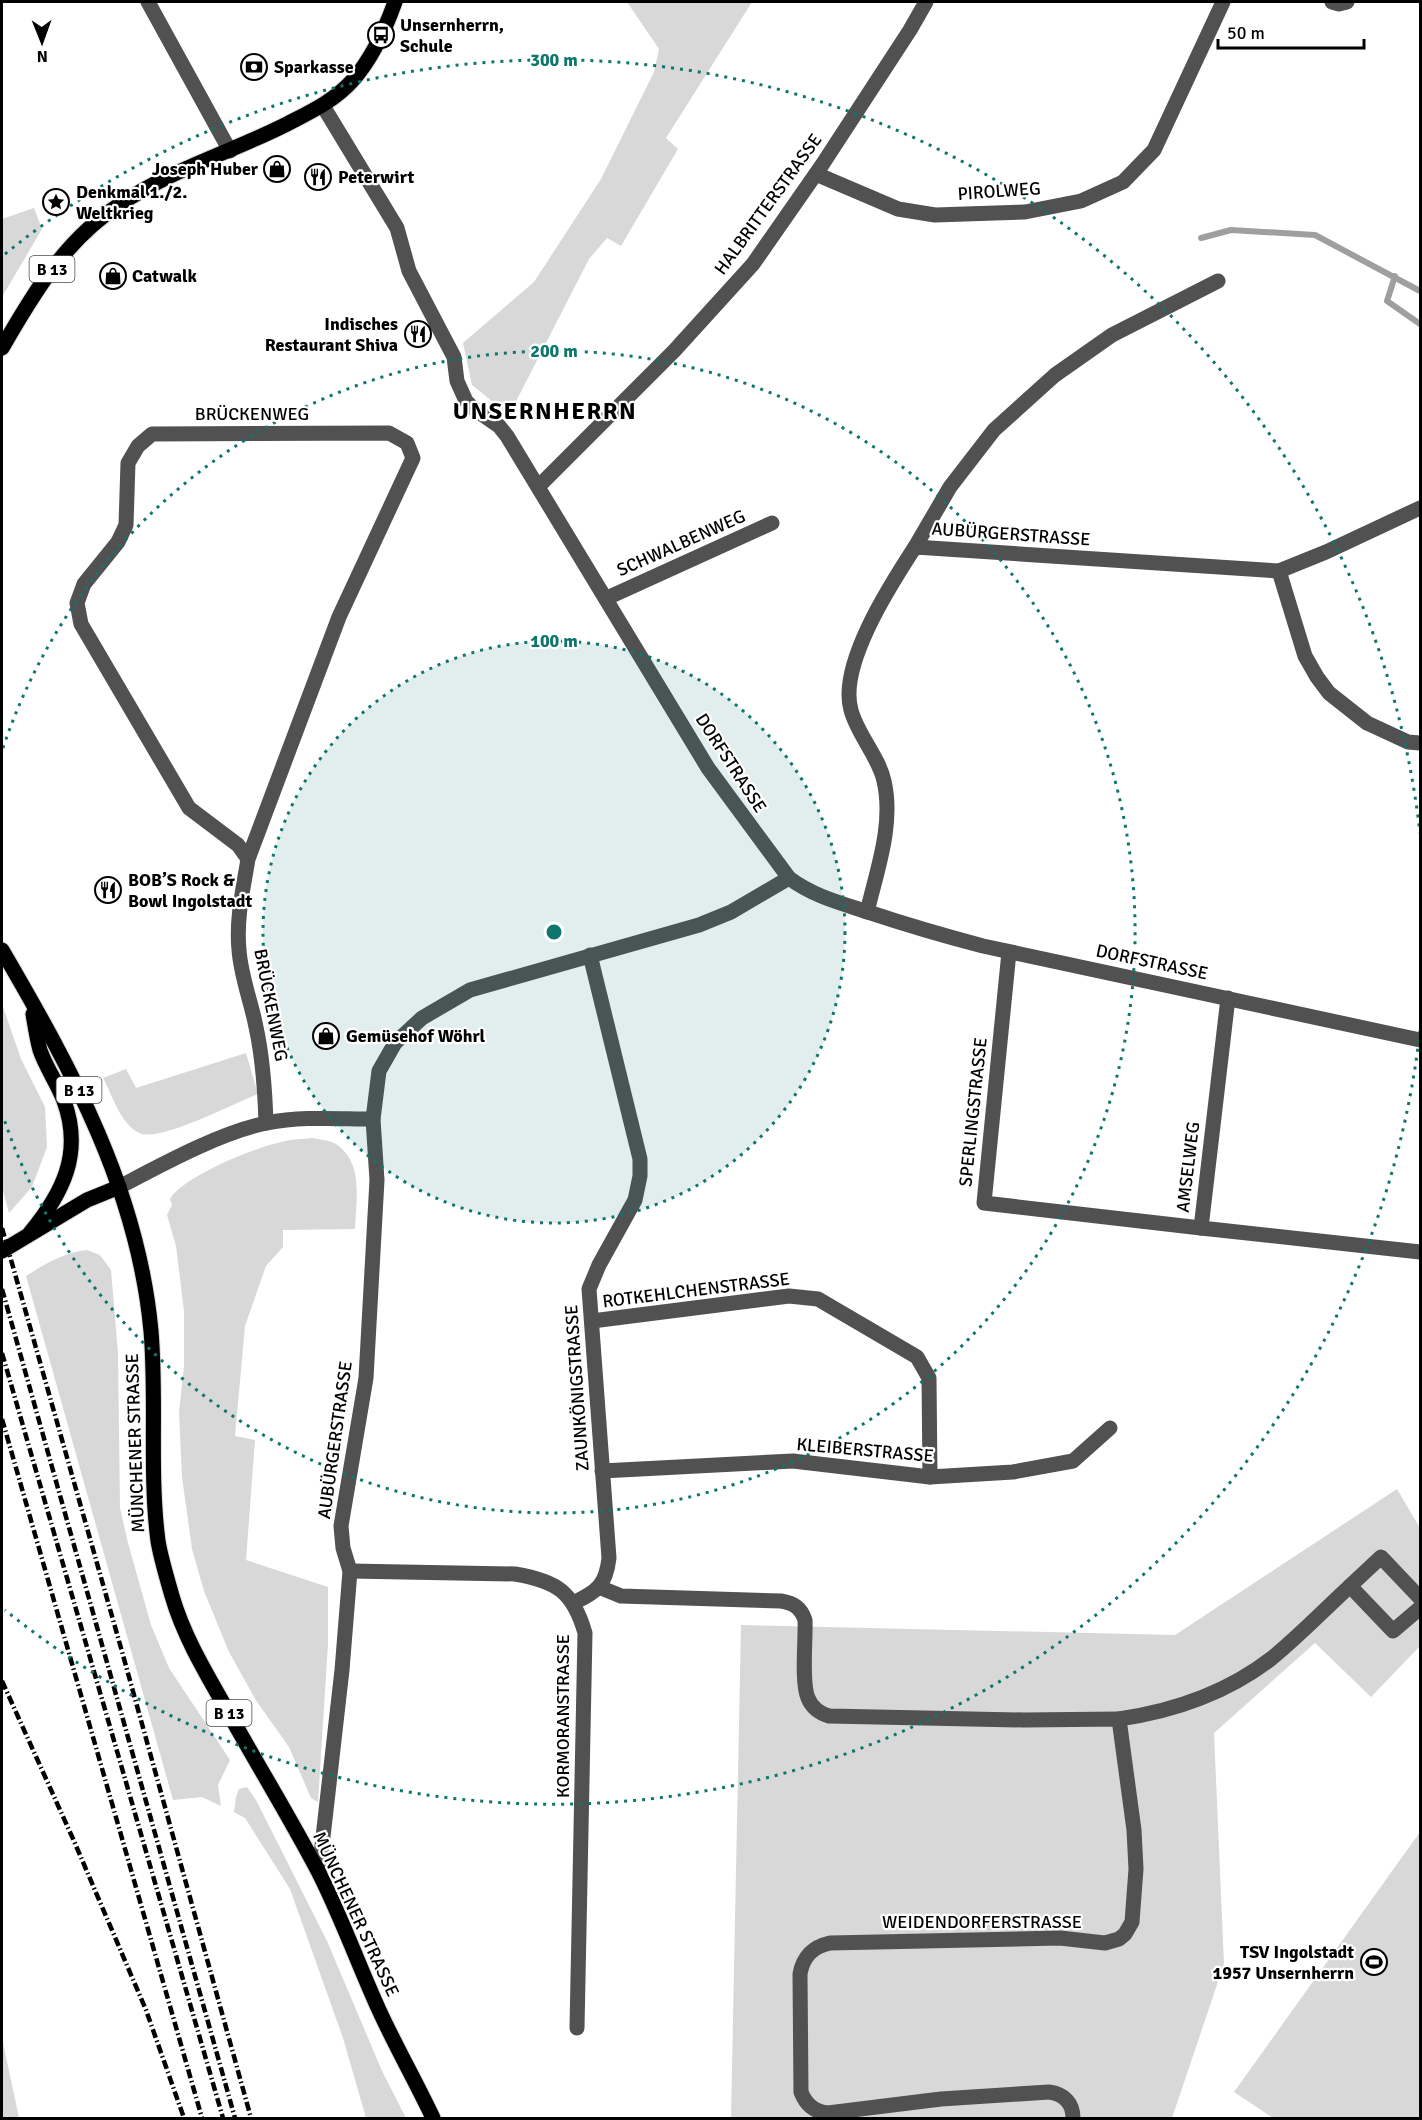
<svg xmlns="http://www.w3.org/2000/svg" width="1422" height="2120" viewBox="0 0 1422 2120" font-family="Signika,sans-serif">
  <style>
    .green { fill: #d8d8d8 }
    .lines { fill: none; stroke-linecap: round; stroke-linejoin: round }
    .stream { stroke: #9f9f9f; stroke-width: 6 }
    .major-casing { stroke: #dbdbdb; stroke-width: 17 }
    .minor { stroke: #515151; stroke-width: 15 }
    .major { stroke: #000; stroke-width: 15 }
    .rail { stroke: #000; stroke-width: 4.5; stroke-dasharray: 9 3 1.5 3; stroke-linecap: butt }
    .ring { fill: none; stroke: #0f766e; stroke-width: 3; stroke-dasharray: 3 6 }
    .labels { text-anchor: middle; stroke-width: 4.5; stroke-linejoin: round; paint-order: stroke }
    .shield { fill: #fff; stroke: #4c4c4c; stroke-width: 1.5 }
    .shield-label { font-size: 16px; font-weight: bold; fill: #000 }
    .poi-label { font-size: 18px; font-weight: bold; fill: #000; stroke: #fff; text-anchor: start }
    .street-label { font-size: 18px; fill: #000; stroke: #fff }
    .district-label { font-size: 24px; font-weight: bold; letter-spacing: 1.5px; fill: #000; stroke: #fff }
    .centre { fill: #0f766e; stroke: #fff; stroke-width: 3 }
    .ring-label { font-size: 18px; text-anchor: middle; font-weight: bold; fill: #0f766e; stroke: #fff; stroke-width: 4.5; stroke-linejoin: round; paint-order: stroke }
  </style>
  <rect width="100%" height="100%" fill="#fff"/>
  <g class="green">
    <polygon points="627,2 752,2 666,138 678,149 621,246 607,238 589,259 509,415 472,385 463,343 534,282 601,179 654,72 659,49"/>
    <polygon points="34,208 42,229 2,297 2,219"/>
    <polygon points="2,1004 21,1059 45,1107 47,1147 32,1187 9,1213 2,1187"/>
    <path d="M246 1053 258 1094C235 1103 159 1143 139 1133 121 1124 112 1095 103 1078L126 1069 136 1088Z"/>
    <path d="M313 1138C320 1140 330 1140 336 1144 364 1163 356 1200 355 1229L283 1230V1247L266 1266 245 1326 235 1436 255 1440 246 1560 328 1587V1644L318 1802 311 1798 289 1747 257 1702 229 1652 204 1591 192 1549 182 1477 179 1412 184 1367V1311L176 1246 167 1215 172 1205 170 1199C184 1176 254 1148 281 1142 291 1139 303 1139 313 1138Z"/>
    <path d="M87 1250 100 1255 111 1270 118 1353 120 1508 128 1543 151 1625 169 1668 230 1760 218 1785 221 1806 202 1797 173 1800 26 1276C45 1264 65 1252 87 1250Z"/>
    <polygon points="1397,1489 1420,1528 1420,1646 1371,1697 1315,1643 1214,1733 1224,1964 1172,2118 731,2118 741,1625 1175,1635"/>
    <polygon points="247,1787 256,1800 327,1941 382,2071 406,2118 366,2118 343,2038 290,1889 245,1818 234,1812 236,1797 239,1789"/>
    <polygon points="1420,1832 1420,2118 1273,2118 1234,2092"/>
    <polygon points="2,2038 19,2118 2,2118"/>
  </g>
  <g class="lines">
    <g class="stream">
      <polyline points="1201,238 1231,230 1315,235 1420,291"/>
      <polyline points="1395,276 1387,301 1420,324"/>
    </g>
    <defs>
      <g id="major">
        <path d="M2 348C33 294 65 240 119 205 170 170 232 152 287 124 310 112 334 101 352 81 372 59 385 30 395 2"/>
        <path d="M2 950C72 1070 138 1190 151 1331 157 1401 149 1471 158 1541 161 1559 167 1578 172 1596 184 1637 206 1673 227 1710 257 1764 289 1816 318 1871 341 1916 358 1964 379 2010 396 2047 416 2082 433 2118"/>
        <path d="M30 1233C63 1193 83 1153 64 1101 58 1084 46 1068 40 1050 37 1039 35 1026 33 1014"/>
        <polyline points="2,1251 87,1200 119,1187"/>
      </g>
    </defs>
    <use href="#major" class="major-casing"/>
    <g class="minor">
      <polyline points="148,2 230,151"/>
      <polyline points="1332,2 1339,4 1347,2"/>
      <path d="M323 106 397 228 409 271 454 357 457 381 466 401 473 408 499 426 507 436 708 768 789 878C813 896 840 903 868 912 907 925 945 936 983 946L1420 1040"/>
      <polyline points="816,174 898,209 935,215 1025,212 1081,201 1123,182 1154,150 1223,2"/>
      <polyline points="539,486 674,351 753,264 822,165 910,30 926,2"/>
      <polyline points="915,547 950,487 994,430 1055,375 1112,335 1218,281"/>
      <polyline points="1279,571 1305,656 1317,677 1329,693 1367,723 1408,742 1420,743"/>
      <polyline points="607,598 772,523"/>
      <path d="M248 859 339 617 413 458 407 443 389 433 152 434 138 446 128 463 126 525 118 542 84 584 77 603 81 624 189 808 238 845 248 859C243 890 236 919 239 950 241 977 251 1001 256 1027 263 1059 265 1090 266 1123"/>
      <path d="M867 912C877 870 894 824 884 781 879 757 857 734 851 710 838 665 891 584 915 547L1279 571 1326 552 1420 508"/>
      <polyline points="1009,952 984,1203 1201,1228"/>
      <polyline points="1228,998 1201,1228 1420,1252"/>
      <path d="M119 1187C161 1165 221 1132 267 1123 302 1116 338 1119 373 1119"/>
      <polyline points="592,1321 789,1296 818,1299 917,1357 929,1378 930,1477"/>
      <polyline points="602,1471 793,1461 930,1477 1013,1472 1073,1461 1110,1428"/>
      <path d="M350 1571 515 1574C556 1581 573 1591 585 1633L577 2028"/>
      <path d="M599 1587 621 1596 781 1601C794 1603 801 1608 805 1620 806 1639 801 1682 808 1698 812 1708 819 1713 829 1716L1024 1720 1119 1719 1134 1830 1136 1869 1132 1922 1125 1934 1119 1939 1105 1943 1060 1938 830 1943C812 1947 803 1957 800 1974L801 2092C806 2105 815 2112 828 2113L941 2099 1049 2092C1064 2094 1073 2103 1073 2118"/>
      <polyline points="1420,1598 1381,1557 1350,1586 1393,1631 1420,1608"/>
      <path d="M573 1603C597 1592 606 1585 609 1558L589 1289 599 1265 635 1200 640 1176V1159L590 955"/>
      <path d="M1119 1719C1174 1711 1227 1693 1272 1658 1299 1636 1324 1610 1350 1586"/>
      <polyline points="319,1872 342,1670 350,1571 343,1548 341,1526 366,1378 377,1180 373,1119 379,1071 395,1043 422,1018 470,990 699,925 731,912 789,878"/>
    </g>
    <use href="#major" class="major"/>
    <g class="rail">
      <polyline points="2,1228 121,1648 251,2118"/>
      <polyline points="2,1289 235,2118"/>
      <polyline points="2,1353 223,2118"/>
      <polyline points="2,1419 202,2118"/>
      <polyline points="2,1681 74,1841 146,2010 184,2118"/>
    </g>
  </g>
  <circle cx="554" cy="932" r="291" fill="#0f766e" fill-opacity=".12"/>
  <g class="ring">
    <circle cx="554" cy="932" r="291"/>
    <path d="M3 748A581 581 0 1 1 3 1116"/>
    <path d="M1420 1031A872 872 0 0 1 5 1610M5 254A872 872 0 0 1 1420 833"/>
  </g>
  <defs>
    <symbol id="bus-ring" viewBox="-11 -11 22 22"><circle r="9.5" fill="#fff" stroke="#000" stroke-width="1.5"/><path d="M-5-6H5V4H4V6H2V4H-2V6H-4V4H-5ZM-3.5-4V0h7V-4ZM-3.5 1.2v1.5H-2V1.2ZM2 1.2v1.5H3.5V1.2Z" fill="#000"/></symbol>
    <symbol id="bank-ring" viewBox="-11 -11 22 22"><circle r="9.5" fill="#fff" stroke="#000" stroke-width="1.5"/><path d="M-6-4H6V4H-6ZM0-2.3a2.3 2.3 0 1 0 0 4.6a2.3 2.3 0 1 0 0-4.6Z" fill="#000"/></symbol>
    <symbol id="shop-ring" viewBox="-11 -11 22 22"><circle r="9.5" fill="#fff" stroke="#000" stroke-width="1.5"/><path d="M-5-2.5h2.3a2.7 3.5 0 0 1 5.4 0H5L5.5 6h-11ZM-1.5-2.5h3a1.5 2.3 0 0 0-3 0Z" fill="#000"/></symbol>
    <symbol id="restaurant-ring" viewBox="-11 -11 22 22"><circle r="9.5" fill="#fff" stroke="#000" stroke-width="1.5"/><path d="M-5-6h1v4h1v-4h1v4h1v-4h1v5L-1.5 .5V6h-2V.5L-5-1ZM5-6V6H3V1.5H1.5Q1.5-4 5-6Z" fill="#000"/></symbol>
    <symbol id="sight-ring" viewBox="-11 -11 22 22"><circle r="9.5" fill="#fff" stroke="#000" stroke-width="1.5"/><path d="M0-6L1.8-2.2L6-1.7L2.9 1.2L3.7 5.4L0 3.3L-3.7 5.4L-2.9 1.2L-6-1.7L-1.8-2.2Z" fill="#000"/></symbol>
    <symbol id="stadium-ring" viewBox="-11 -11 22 22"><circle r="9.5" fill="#fff" stroke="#000" stroke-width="1.5"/><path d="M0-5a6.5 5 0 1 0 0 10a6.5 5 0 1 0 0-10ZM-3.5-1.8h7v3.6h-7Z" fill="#000"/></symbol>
  </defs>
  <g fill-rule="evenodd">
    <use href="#bus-ring" x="366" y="20" width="30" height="30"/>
    <use href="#bank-ring" x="239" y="52" width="30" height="30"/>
    <use href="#shop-ring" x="262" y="154" width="30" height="30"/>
    <use href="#restaurant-ring" x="303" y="162" width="30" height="30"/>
    <use href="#sight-ring" x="41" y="187" width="30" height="30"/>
    <use href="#shop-ring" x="98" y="261" width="30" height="30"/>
    <use href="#restaurant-ring" x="403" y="319" width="30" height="30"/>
    <use href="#restaurant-ring" x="93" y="875" width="30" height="30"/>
    <use href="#shop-ring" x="311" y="1021" width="30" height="30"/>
    <use href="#stadium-ring" x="1359" y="1947" width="30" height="30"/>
  </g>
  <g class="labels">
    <g class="shield">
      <rect x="29.5" y="256" width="45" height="26" rx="4.5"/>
      <rect x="56.5" y="1077" width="45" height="26" rx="4.5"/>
      <rect x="206.5" y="1700" width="45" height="26" rx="4.5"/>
    </g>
    <g class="shield-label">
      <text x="52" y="275">B 13</text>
      <text x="79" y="1096">B 13</text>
      <text x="229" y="1719">B 13</text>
    </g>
    <g class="poi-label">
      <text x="400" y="31">Unsernherrn,<tspan x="400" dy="21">Schule</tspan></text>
      <text x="274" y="73">Sparkasse</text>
      <text x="258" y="175" text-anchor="end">Joseph Huber</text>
      <text x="338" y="183">Peterwirt</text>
      <text x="76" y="198">Denkmal 1./2.<tspan x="76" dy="21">Weltkrieg</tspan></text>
      <text x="132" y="282">Catwalk</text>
      <text x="398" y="330" text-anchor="end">Indisches<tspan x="398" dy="21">Restaurant Shiva</tspan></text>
      <text x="128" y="886">BOB’S Rock &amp;<tspan x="128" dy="21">Bowl Ingolstadt</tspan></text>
      <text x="346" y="1042">Gemüsehof Wöhrl</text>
      <text x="1354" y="1958" text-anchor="end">TSV Ingolstadt<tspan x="1354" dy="21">1957 Unsernherrn</tspan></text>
    </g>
    <g class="street-label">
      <text transform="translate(999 191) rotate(-4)" y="6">PIROLWEG</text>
      <text transform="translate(768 204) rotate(-54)" y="6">HALBRITTERSTRASSE</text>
      <text x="252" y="420">BRÜCKENWEG</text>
      <text transform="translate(1011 534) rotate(4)" y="6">AUBÜRGERSTRASSE</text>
      <text transform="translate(681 543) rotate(-24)" y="6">SCHWALBENWEG</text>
      <text transform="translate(731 763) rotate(57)" y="6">DORFSTRASSE</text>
      <text transform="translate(1152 962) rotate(12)" y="6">DORFSTRASSE</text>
      <text transform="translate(271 1005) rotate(79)" y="6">BRÜCKENWEG</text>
      <text transform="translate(973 1112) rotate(-84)" y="6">SPERLINGSTRASSE</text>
      <text transform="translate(1188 1167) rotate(-83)" y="6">AMSELWEG</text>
      <text transform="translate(696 1290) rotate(-7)" y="6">ROTKEHLCHENSTRASSE</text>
      <text transform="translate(577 1388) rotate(-94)" y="6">ZAUNKÖNIGSTRASSE</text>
      <text transform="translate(335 1440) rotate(-82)" y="6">AUBÜRGERSTRASSE</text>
      <text transform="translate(135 1443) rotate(-92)" y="6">MÜNCHENER STRASSE</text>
      <text transform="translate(865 1450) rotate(5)" y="6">KLEIBERSTRASSE</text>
      <text transform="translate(563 1716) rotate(-90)" y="6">KORMORANSTRASSE</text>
      <text transform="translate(356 1914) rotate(65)" y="6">MÜNCHENER STRASSE</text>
      <text x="982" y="1928">WEIDENDORFERSTRASSE</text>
    </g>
    <g class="district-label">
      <text x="545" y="419">UNSERNHERRN</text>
    </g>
  </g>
  <circle cx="554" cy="932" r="9" class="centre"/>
  <g class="ring-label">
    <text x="554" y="66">300 m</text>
    <text x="554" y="357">200 m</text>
    <text x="554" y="647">100 m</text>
  </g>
  <rect width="1422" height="2120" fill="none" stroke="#000000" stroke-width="6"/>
  <g transform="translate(42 42) rotate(179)" stroke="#ffffff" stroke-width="4.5" paint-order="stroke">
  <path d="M0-4.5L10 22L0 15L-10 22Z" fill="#000000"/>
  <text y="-9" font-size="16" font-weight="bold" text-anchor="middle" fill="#000000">N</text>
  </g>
  <path d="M1218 39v9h146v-9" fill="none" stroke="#000000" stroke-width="3"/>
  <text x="1227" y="39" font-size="18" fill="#000000" stroke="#ffffff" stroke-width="4.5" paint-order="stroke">50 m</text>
</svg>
